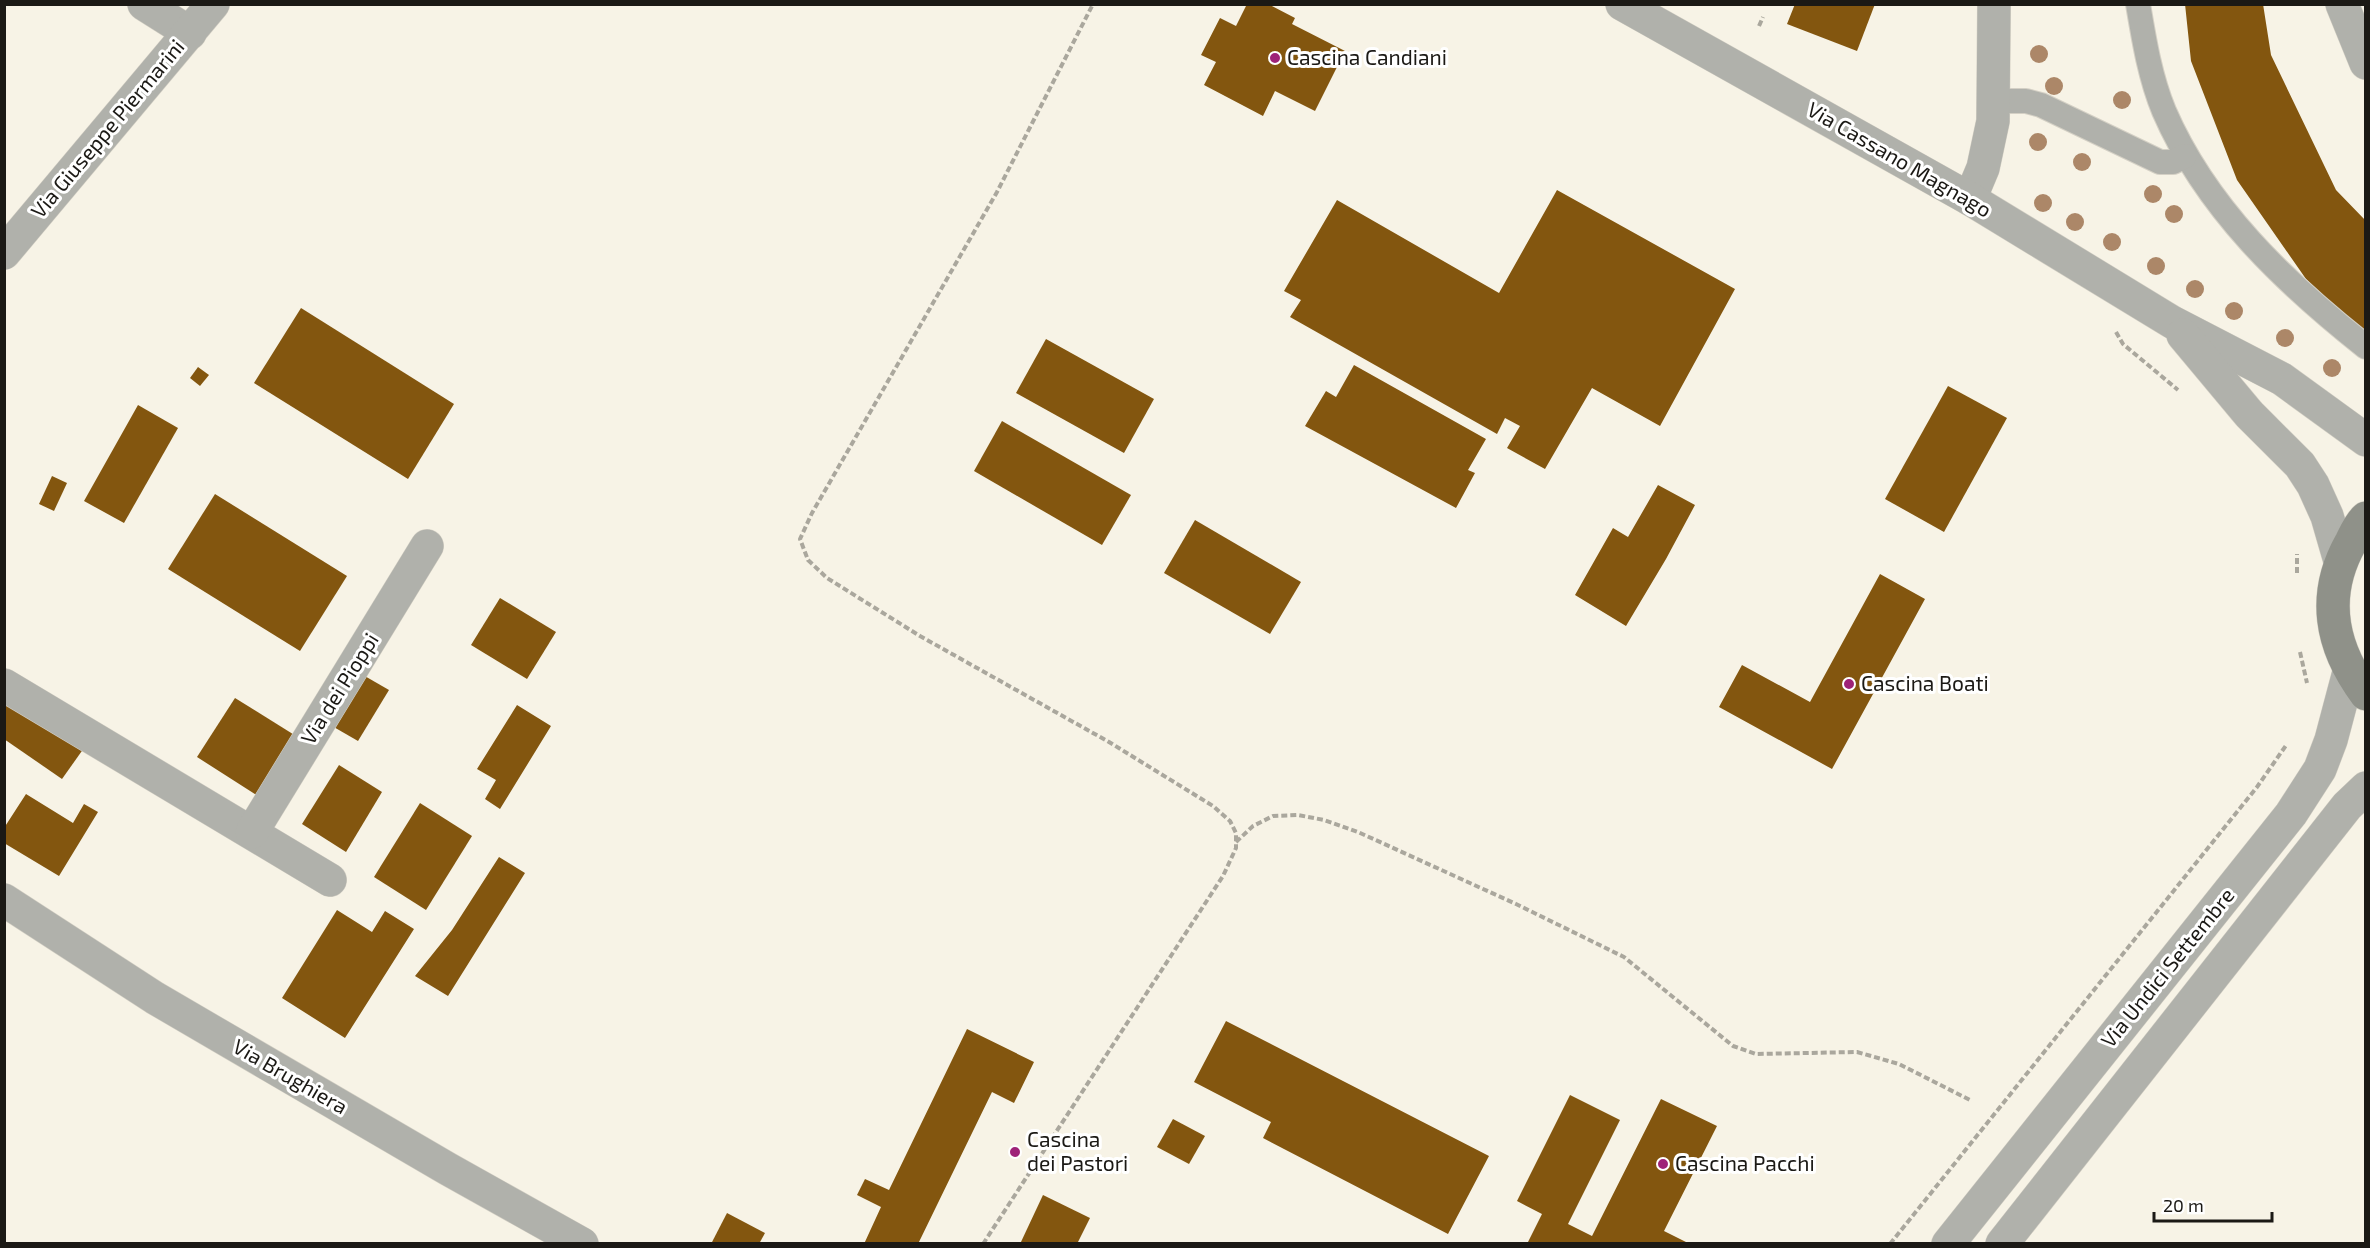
<svg xmlns="http://www.w3.org/2000/svg" width="2370" height="1248" viewBox="0 0 2370 1248" font-family="'Exo 2',sans-serif">
  <style>
    .building { fill: #83560f }
    .lines { fill: none; stroke-linecap: round; stroke-linejoin: round }
    .service-casing { stroke: #d4d0c5; stroke-width: 26 }
    .minor-casing { stroke: #d4d0c5; stroke-width: 34 }
    .tertiary-casing { stroke: #d4d0c5; stroke-width: 34 }
    .secondary-casing { stroke: #d4d0c5; stroke-width: 34 }
    .path { stroke: #aaa79d; stroke-width: 4; stroke-dasharray: 6 3; stroke-linecap: butt }
    .service { stroke: #b0b1ab; stroke-width: 24 }
    .minor { stroke: #b0b1ab; stroke-width: 33 }
    .tertiary { stroke: #b0b1ab; stroke-width: 33 }
    .secondary { stroke: #8f9189; stroke-width: 33 }
    .tree { fill: #ac8768 }
    .poi-dot { fill: #9e2278; stroke: #fff; stroke-width: 2 }
    .labels { text-anchor: middle; stroke-width: 6; stroke-linejoin: round; paint-order: stroke }
    .poi-label { font-size: 21px; fill: #1b1915; stroke: #fff; text-anchor: start }
    .street-label { font-size: 21px; fill: #1b1915; stroke: #fff }
  </style>
  <rect width="100%" height="100%" fill="#f7f3e6"/>
  <g class="building">
    <polygon points="1247,4 1268,4 1295,18 1292,24 1345,51 1315,111 1275,91 1263,116 1204,85 1216,62 1201,55 1220,18 1236,26"/>
    <polygon points="1795,4 1875,4 1857,51 1787,24"/>
    <polygon points="2185,4 2263,4 2271,55 2336,190 2366,221 2366,336 2306,279 2237,180 2191,61"/>
    <polygon points="1557,190 1735,289 1660,426 1592,388 1545,469 1507,448 1520,426 1505,418 1497,434 1290,317 1301,300 1284,291 1337,200 1499,293"/>
    <polygon points="301,308 454,404 408,479 254,383"/>
    <polygon points="1046,339 1154,399 1124,453 1016,393"/>
    <polygon points="1354,365 1486,439 1468,470 1475,473 1456,508 1305,426 1326,391 1336,397"/>
    <polygon points="198,367 209,375 200,386 190,378"/>
    <polygon points="1948,386 2007,418 1944,532 1885,499"/>
    <polygon points="138,405 178,428 124,523 84,501"/>
    <polygon points="1002,421 1131,495 1102,545 974,471"/>
    <polygon points="52,476 67,483 54,511 39,504"/>
    <polygon points="1658,485 1695,505 1666,559 1626,626 1575,595 1613,528 1628,537"/>
    <polygon points="215,494 347,576 300,651 168,569"/>
    <polygon points="1195,520 1301,582 1270,634 1164,573"/>
    <polygon points="1880,574 1925,599 1832,769 1719,707 1742,665 1810,702"/>
    <polygon points="500,598 556,632 527,679 471,645"/>
    <polygon points="363,675 389,690 358,741 332,726"/>
    <polygon points="4,694 84,748 62,779 4,739"/>
    <polygon points="235,698 296,736 258,796 197,757"/>
    <polygon points="517,705 551,726 500,809 485,799 496,780 477,769"/>
    <polygon points="339,765 382,792 346,852 302,824"/>
    <polygon points="26,794 73,823 84,804 98,812 59,876 4,843 4,828"/>
    <polygon points="420,803 472,836 426,910 374,877"/>
    <polygon points="499,857 525,873 448,996 415,976 452,930"/>
    <polygon points="337,910 372,932 385,911 414,929 345,1038 282,998"/>
    <polygon points="1226,1021 1489,1156 1448,1234 1263,1138 1271,1122 1194,1082"/>
    <polygon points="967,1029 1034,1062 1014,1103 992,1092 918,1244 864,1244 881,1207 857,1195 865,1179 889,1190"/>
    <polygon points="1570,1095 1620,1120 1568,1224 1592,1236 1661,1099 1717,1126 1664,1231 1686,1242 1686,1244 1527,1244 1542,1214 1517,1201"/>
    <polygon points="1173,1119 1205,1136 1189,1164 1157,1147"/>
    <polygon points="1043,1195 1090,1218 1077,1244 1020,1244"/>
    <polygon points="727,1213 765,1233 759,1244 711,1244"/>
  </g>
  <g class="lines">
    <defs>
      <g id="service">
        <path d="M2138 4C2144 40 2150 77 2164 111 2206 208 2284 282 2366 347"/>
        <polyline points="1995,101 2026,101 2041,105 2160,162 2173,162 2185,156"/>
      </g>
      <g id="minor">
        <polyline points="144,4 190,33"/>
        <polyline points="2342,4 2366,63"/>
        <polyline points="1970,199 1983,168 1993,121 1994,4"/>
        <polyline points="4,253 213,4"/>
        <polyline points="4,685 330,880"/>
        <polyline points="252,832 427,546"/>
        <polyline points="4,900 155,998 448,1169 582,1244"/>
      </g>
      <g id="tertiary">
        <polyline points="1622,4 1970,199 2172,322 2282,379 2366,440"/>
        <polyline points="2183,335 2249,414 2300,465 2313,485 2327,516 2340,561"/>
        <polyline points="1948,1244 2291,814 2320,769 2331,740 2349,672"/>
        <polyline points="2002,1244 2347,806 2366,788"/>
      </g>
      <path id="secondary" d="M2366 518C2359 524 2355 534 2351 542 2321 595 2330 646 2366 694"/>
    </defs>
    <use href="#service" class="service-casing"/>
    <use href="#minor" class="minor-casing"/>
    <use href="#tertiary" class="tertiary-casing"/>
    <use href="#secondary" class="secondary-casing"/>
    <g class="path">
      <polyline points="1759,26 1763,17"/>
      <polyline points="2116,332 2123,344 2178,390"/>
      <polyline points="2297,573 2297,554"/>
      <polyline points="2300,652 2307,683"/>
      <polyline points="1236,842 1253,826 1273,816 1298,815 1324,820 1358,832 1516,904 1624,957 1733,1046 1756,1054 1857,1052 1899,1064 1972,1101"/>
      <polyline points="983,1244 1223,876 1236,848 1236,833 1230,821 1213,806 1109,742 920,636 827,578 808,560 800,539 812,513 997,192 1093,4"/>
      <polyline points="1890,1244 2257,787 2287,744"/>
    </g>
    <use href="#service" class="service"/>
    <use href="#minor" class="minor"/>
    <use href="#tertiary" class="tertiary"/>
    <use href="#secondary" class="secondary"/>
  </g>
  <g class="tree">
    <circle cx="2039" cy="54" r="9"/>
    <circle cx="2054" cy="86" r="9"/>
    <circle cx="2122" cy="100" r="9"/>
    <circle cx="2038" cy="142" r="9"/>
    <circle cx="2082" cy="162" r="9"/>
    <circle cx="2153" cy="194" r="9"/>
    <circle cx="2043" cy="203" r="9"/>
    <circle cx="2174" cy="214" r="9"/>
    <circle cx="2075" cy="222" r="9"/>
    <circle cx="2112" cy="242" r="9"/>
    <circle cx="2156" cy="266" r="9"/>
    <circle cx="2195" cy="289" r="9"/>
    <circle cx="2234" cy="311" r="9"/>
    <circle cx="2285" cy="338" r="9"/>
    <circle cx="2332" cy="368" r="9"/>
  </g>
  <g class="poi-dot">
    <circle cx="1275" cy="58" r="6"/>
    <circle cx="1849" cy="684" r="6"/>
    <circle cx="1015" cy="1152" r="6"/>
    <circle cx="1663" cy="1164" r="6"/>
  </g>
  <g class="labels">
    <g class="poi-label">
      <text x="1287" y="65">Cascina Candiani</text>
      <text x="1861" y="691">Cascina Boati</text>
      <text x="1027" y="1147">Cascina<tspan x="1027" dy="24">dei Pastori</tspan></text>
      <text x="1675" y="1171">Cascina Pacchi</text>
    </g>
    <g class="street-label">
      <text transform="translate(108 129) rotate(-50)" y="7">Via Giuseppe Piermarini</text>
      <text transform="translate(1899 160) rotate(30)" y="7">Via Cassano Magnago</text>
      <text transform="translate(340 689) rotate(-58)" y="7">Via dei Pioppi</text>
      <text transform="translate(2168 968) rotate(-51)" y="7">Via Undici Settembre</text>
      <text transform="translate(290 1077) rotate(30)" y="7">Via Brughiera</text>
    </g>
  </g>
  <rect width="2370" height="1248" fill="none" stroke="#1b1915" stroke-width="12"/>
  <path d="M2154 1212v9h118v-9" fill="none" stroke="#1b1915" stroke-width="3"/>
  <text x="2163" y="1212" font-size="18" fill="#1b1915" stroke="#ffffff" stroke-width="4.5" paint-order="stroke">20 m</text>
</svg>
